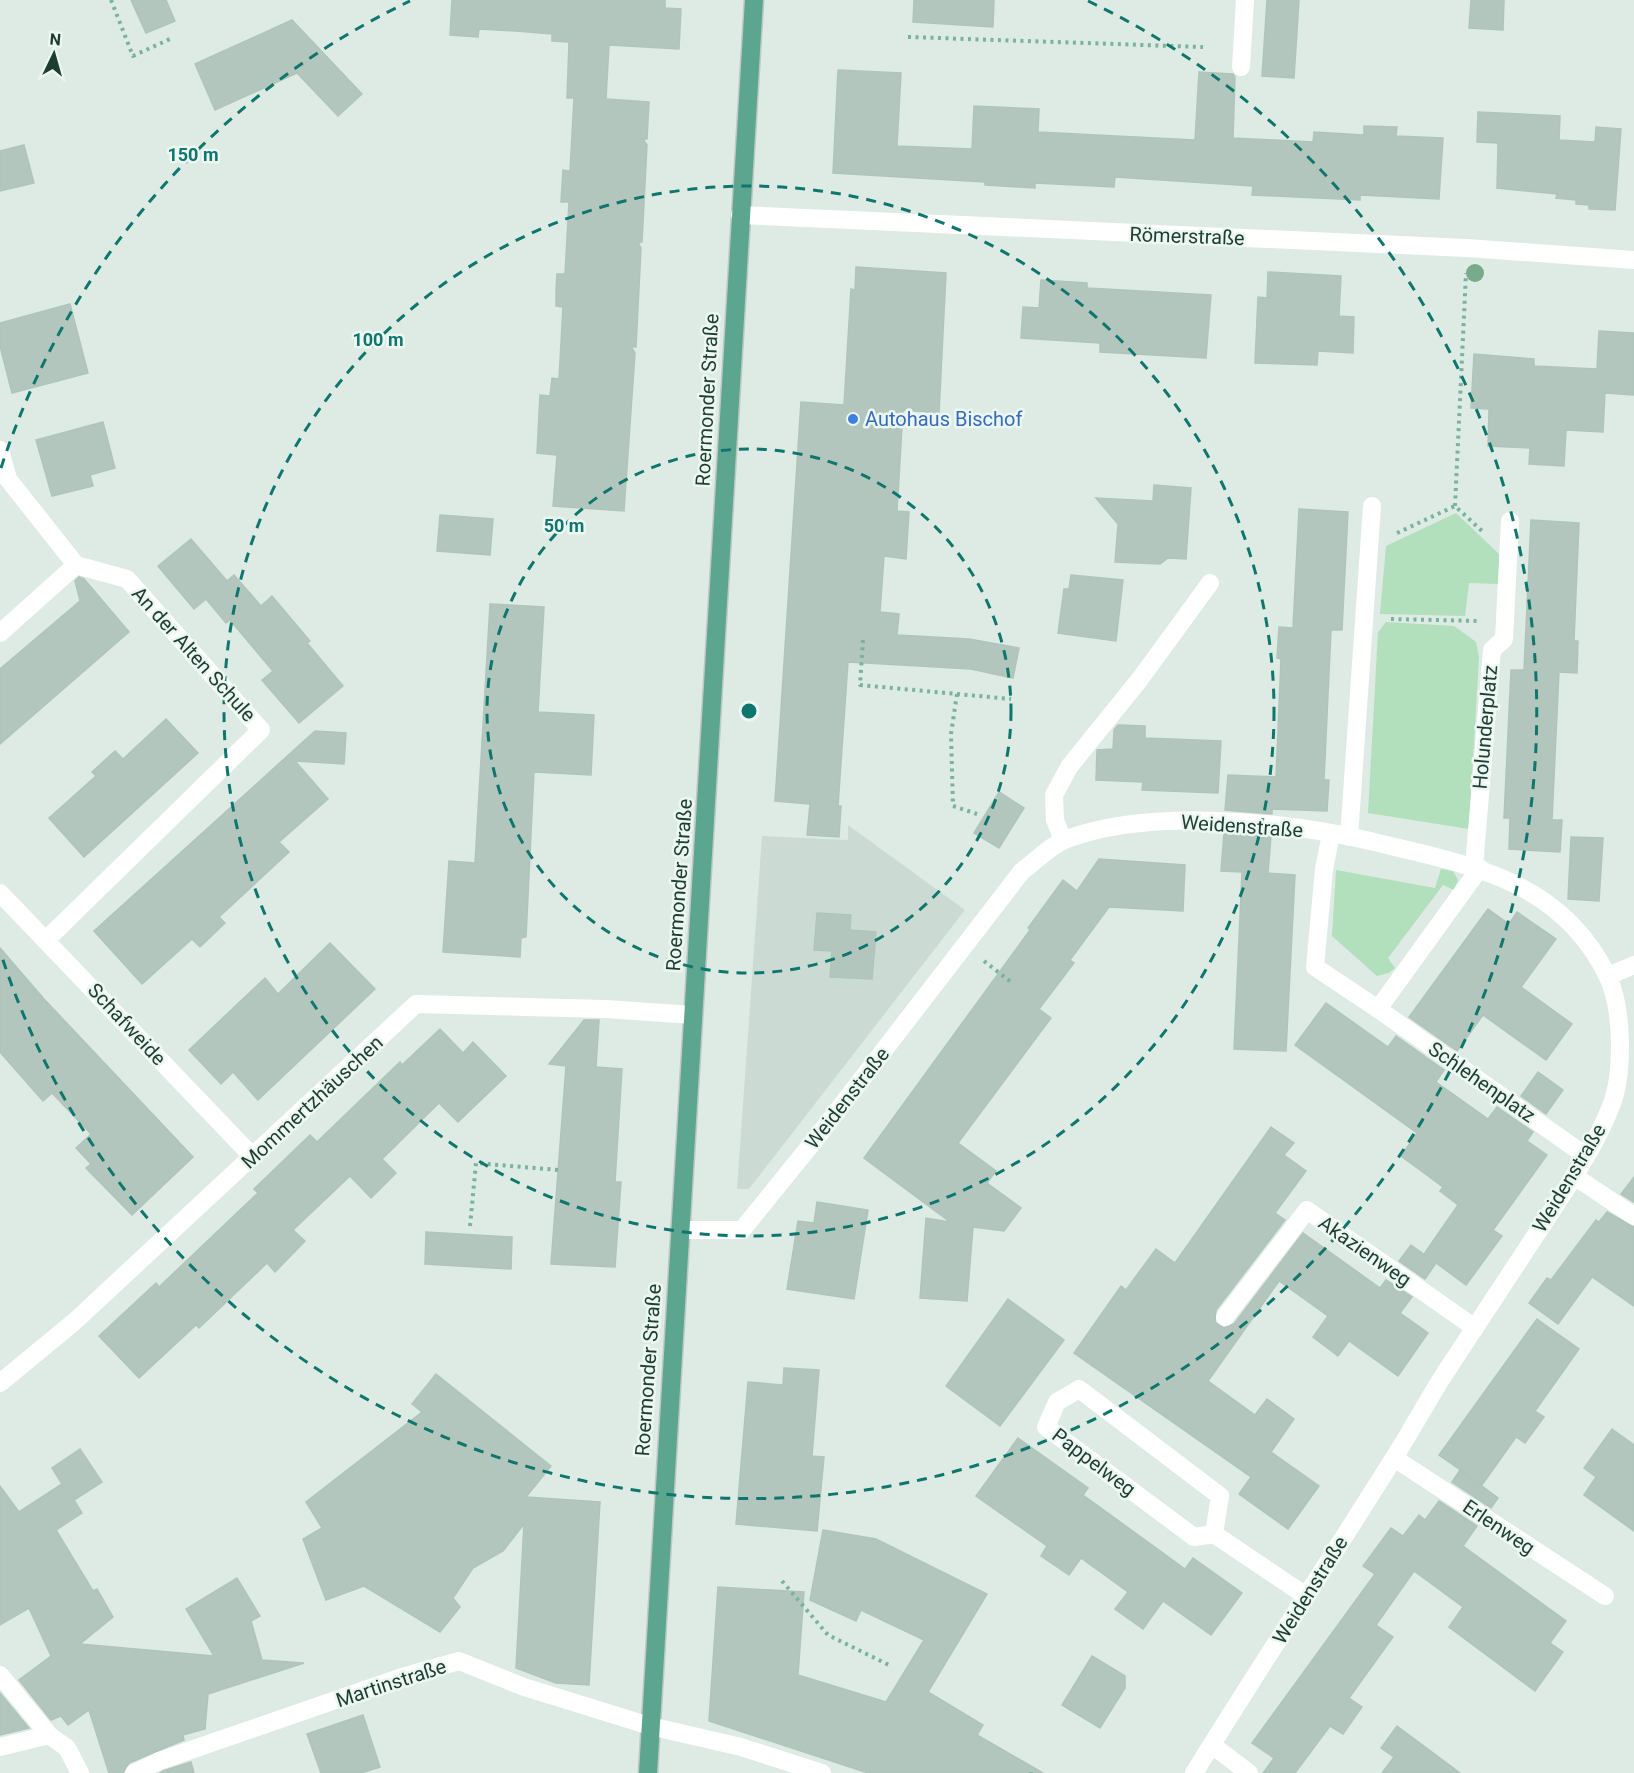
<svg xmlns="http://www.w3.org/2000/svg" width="1634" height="1773" viewBox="0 0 1634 1773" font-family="Roboto,sans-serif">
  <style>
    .built { fill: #cbdbd3 }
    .green { fill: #b2dfbc }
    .building { fill: #b2c6bd; stroke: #afc5bb; stroke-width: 1.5 }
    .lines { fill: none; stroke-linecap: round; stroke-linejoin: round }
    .major-casing { stroke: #c0c8c6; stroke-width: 21 }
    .path { stroke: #79b39d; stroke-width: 4; stroke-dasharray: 3 4.5; stroke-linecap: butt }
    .minor { stroke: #fff; stroke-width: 18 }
    .major { stroke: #5ca68f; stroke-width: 18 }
    .tree { fill: #77ab89 }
    .ring { fill: none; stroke: #0f766e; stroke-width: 3; stroke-dasharray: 10 8 }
    .shop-dot { fill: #3f7fe0; stroke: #edf7f2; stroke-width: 2 }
    .labels { text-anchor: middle; stroke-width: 5; stroke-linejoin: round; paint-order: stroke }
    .street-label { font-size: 20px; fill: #1d3c32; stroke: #edf7f2 }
    .shop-label { font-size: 20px; fill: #366cbe; stroke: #edf7f2; text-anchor: start }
    .centre { fill: #0f766e; stroke: #edf7f2; stroke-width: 3 }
    .ring-label { font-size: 18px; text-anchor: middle; font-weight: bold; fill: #0f766e; stroke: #edf7f2; stroke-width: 5; stroke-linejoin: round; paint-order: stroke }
  </style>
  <rect width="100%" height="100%" fill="#ddebe4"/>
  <polygon class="built" points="848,825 965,910 749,1189 737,1189 762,836 848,840"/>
  <g class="green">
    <polygon points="1456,513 1499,554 1500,584 1469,583 1465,616 1380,614 1386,546"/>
    <polygon points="1386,622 1454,626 1476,642 1479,657 1469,829 1368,813 1378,632"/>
    <polygon points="1441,869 1453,871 1458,880 1454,890 1443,885 1388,958 1395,968 1389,973 1377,976 1332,936 1336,870 1435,888"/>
  </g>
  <g class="building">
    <polygon points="131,0 166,0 175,21 146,33"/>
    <polygon points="452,0 665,0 665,8 681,9 679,49 609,45 606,99 649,102 647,139 643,139 647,145 642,242 638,243 641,248 636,347 631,347 635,353 624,511 553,506 557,455 537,453 540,395 550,396 552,378 559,379 563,307 556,306 556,290 557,274 565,274 569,202 561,202 563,170 570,171 574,98 567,98 569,42 552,41 552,34 516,31 479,29 478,37 450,35"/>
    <polygon points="914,0 994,0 993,27 913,22"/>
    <polygon points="1267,0 1299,0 1294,78 1262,76"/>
    <polygon points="1471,0 1504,0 1503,30 1469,28"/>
    <polygon points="292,20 362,94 338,116 297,73 215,110 195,64"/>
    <polygon points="838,70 901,73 897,146 972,149 974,106 1039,109 1038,132 1195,140 1199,72 1233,74 1235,77 1233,138 1313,142 1314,132 1364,135 1364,126 1397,127 1396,136 1443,138 1439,199 1360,195 1360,200 1252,195 1253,186 1115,177 1114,187 1035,183 1035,188 985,185 985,182 833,173"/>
    <polygon points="1478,112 1560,116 1559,140 1595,142 1596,127 1621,129 1615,210 1589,209 1589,205 1576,204 1576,200 1556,198 1557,194 1497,188 1498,143 1477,142"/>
    <polygon points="24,145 34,183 0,191 0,151"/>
    <polygon points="856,267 946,273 939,413 903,410 897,511 909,512 906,559 884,556 880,612 899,614 897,635 969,639 1019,648 1013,678 971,669 848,662 838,806 841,806 839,837 807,835 810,804 775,801 801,402 844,405 851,289 855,290"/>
    <polygon points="1268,272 1341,276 1339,316 1354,317 1353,353 1318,351 1317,365 1255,363 1258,297 1267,298"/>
    <polygon points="1041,280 1087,283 1087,288 1211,295 1206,358 1100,352 1100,343 1021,338 1023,307 1039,308"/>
    <polygon points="70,304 88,373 12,393 0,346 0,323"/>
    <polygon points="1599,331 1634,333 1634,395 1605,393 1603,432 1566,430 1564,466 1529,464 1530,448 1488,446 1489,409 1471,408 1474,354 1534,359 1534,366 1597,369"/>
    <polygon points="103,422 115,468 90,475 93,486 52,496 36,440"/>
    <polygon points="1154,485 1191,488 1186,559 1168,558 1160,564 1115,562 1118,524 1096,498 1153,501"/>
    <polygon points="1299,509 1348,512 1342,630 1331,630 1324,780 1329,780 1327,811 1272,809 1272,814 1225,810 1228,775 1276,777 1281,659 1277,658 1279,627 1293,628"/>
    <polygon points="440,515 493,519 490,555 437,551"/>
    <polygon points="1531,520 1579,523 1574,641 1578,641 1577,673 1559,672 1552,820 1562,820 1560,852 1509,849 1510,818 1504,818 1511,670 1524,670"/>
    <polygon points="191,539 227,581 234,575 261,606 272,596 310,641 307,643 343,686 299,723 262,680 273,671 230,620 226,623 206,599 194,609 158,566"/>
    <polygon points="1071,575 1123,580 1116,641 1058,633 1064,589 1069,589"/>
    <polygon points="79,577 84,579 129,632 0,744 0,669 80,601 75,581"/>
    <polygon points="490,604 544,607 538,712 594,715 591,775 534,772 526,937 521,938 520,957 443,952 449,861 475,863"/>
    <polygon points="166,719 198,753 84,857 49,818 96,776 92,772 115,751 123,759"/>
    <polygon points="1118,725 1145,726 1145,738 1221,741 1218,793 1142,790 1143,782 1096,780 1097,750 1113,749 1114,730"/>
    <polygon points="315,731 346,733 344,764 295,761 328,799 279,842 289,852 219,917 225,923 200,947 192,939 142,984 94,931"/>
    <polygon points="999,792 1024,808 999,848 974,833"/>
    <polygon points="1224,833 1271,836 1268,873 1295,875 1286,1051 1234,1049 1242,872 1221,871"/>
    <polygon points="1571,837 1603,838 1599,901 1568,899"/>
    <polygon points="1099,859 1185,865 1183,911 1109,907 1070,960 1074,963 1039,1009 1051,1018 958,1143 996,1171 987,1183 1021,1208 1004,1231 973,1227 967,1301 920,1298 926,1218 950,1222 864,1158 1030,930 1028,928 1063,880 1077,891"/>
    <polygon points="1488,909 1509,924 1517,912 1556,939 1521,987 1572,1024 1546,1060 1483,1015 1457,1051 1409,1017"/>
    <polygon points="817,913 851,915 850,930 876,932 872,979 830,977 832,951 814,950"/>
    <polygon points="330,943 375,989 258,1100 233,1072 221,1084 189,1050 265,978 278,994"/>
    <polygon points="0,948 44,999 193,1157 132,1215 86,1168 91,1164 76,1148 91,1134 52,1093 43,1101 0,1052"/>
    <polygon points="1326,1003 1388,1047 1396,1036 1444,1070 1436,1082 1488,1119 1497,1107 1533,1132 1527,1141 1547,1155 1493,1230 1502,1236 1466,1285 1424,1254 1458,1205 1440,1191 1443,1187 1401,1156 1417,1133 1295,1045"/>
    <polygon points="584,1020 599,1020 596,1067 622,1069 615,1182 621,1182 615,1267 551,1264 566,1066 549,1064"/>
    <polygon points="440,1029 463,1053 473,1042 506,1076 458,1122 439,1103 382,1159 396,1173 371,1198 350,1176 293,1230 305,1241 275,1272 267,1263 199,1328 196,1325 139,1378 99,1336 156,1283 159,1287 258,1193 254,1189 310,1135 317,1142 400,1062 402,1065"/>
    <polygon points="1538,1072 1563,1090 1546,1114 1521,1096"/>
    <polygon points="1271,1127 1294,1143 1284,1155 1306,1171 1275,1213 1285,1220 1216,1310 1215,1322 1224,1328 1234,1324 1303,1233 1380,1288 1386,1280 1412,1297 1400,1313 1428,1333 1398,1376 1349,1341 1338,1356 1313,1337 1328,1316 1279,1281 1208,1381 1255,1415 1267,1399 1294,1419 1271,1452 1319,1486 1288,1529 1239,1494 1251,1477 1074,1353 1121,1286 1126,1290 1156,1249 1175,1263"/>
    <polygon points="1634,1177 1634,1202 1621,1194"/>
    <polygon points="817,1202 868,1210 854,1299 787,1289 798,1221 814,1223"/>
    <polygon points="1607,1212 1634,1227 1634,1306 1592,1277 1558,1324 1529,1303 1547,1278 1551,1280 1596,1220 1599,1222"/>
    <polygon points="426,1232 512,1237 511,1269 425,1264"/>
    <polygon points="1411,1245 1436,1263 1425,1279 1399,1261"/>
    <polygon points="1008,1299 1064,1340 1000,1426 946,1386"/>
    <polygon points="1537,1319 1579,1349 1535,1411 1544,1417 1525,1443 1516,1437 1482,1485 1439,1455"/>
    <polygon points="784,1368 819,1370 812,1456 824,1457 817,1531 736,1524 748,1382 783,1385"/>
    <polygon points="436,1374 551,1466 526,1497 600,1502 589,1685 556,1683 516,1668 524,1524 503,1551 473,1568 453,1598 460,1607 440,1632 364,1586 326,1600 303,1539 322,1528 306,1502 422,1412 412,1404"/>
    <polygon points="1612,1429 1634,1445 1634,1531 1584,1495 1596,1477 1584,1468"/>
    <polygon points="1018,1438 1088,1488 1083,1495 1185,1569 1193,1558 1242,1593 1211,1635 1163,1601 1143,1629 1115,1609 1128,1592 1081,1558 1069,1575 1041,1556 1047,1546 976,1496"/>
    <polygon points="80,1449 102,1482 74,1500 82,1513 56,1530 93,1591 97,1589 113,1617 80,1644 214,1656 186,1609 237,1578 260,1616 251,1621 262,1660 304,1663 208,1694 205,1729 183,1735 184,1740 129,1763 123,1773 109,1773 89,1710 68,1725 61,1716 51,1720 19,1680 51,1656 29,1608 0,1625 0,1486 19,1512 62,1484 52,1468"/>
    <polygon points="1460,1470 1498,1498 1491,1508 1452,1482"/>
    <polygon points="1439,1501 1477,1526 1463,1546 1566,1621 1550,1643 1563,1652 1535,1691 1449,1627 1463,1607 1414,1571 1376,1625 1393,1637 1349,1698 1362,1707 1343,1734 1330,1726 1295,1773 1263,1773 1274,1758 1252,1743 1375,1574 1363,1566 1391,1528 1403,1536 1419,1515 1425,1520"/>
    <polygon points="823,1530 876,1539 987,1594 928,1692 983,1725 977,1735 1043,1773 868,1773 709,1721 718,1587 804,1592 798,1675 886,1702 924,1640 861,1610 856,1621 810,1600"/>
    <polygon points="1092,1656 1125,1676 1125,1688 1100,1728 1062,1705"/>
    <polygon points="0,1693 29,1728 0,1735"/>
    <polygon points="363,1715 380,1767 361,1773 321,1773 307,1734"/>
    <polygon points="1397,1726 1460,1773 1382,1773 1394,1757 1381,1748"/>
    <polygon points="191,1762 194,1773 160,1773 163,1771"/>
  </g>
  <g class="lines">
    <defs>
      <polyline id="major" points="648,1773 754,0"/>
    </defs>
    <use href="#major" class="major-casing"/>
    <g class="path">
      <polyline points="111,0 133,56 170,39"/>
      <polyline points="908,37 1203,47"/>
      <polyline points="1455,506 1466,273"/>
      <polyline points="1397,533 1455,506 1482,531"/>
      <polyline points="1391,619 1479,621"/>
      <polyline points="863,640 860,685 1011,699"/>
      <polyline points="957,694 951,734 953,806 977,814"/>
      <polyline points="984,961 1011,982"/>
      <polyline points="470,1226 476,1163 558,1170"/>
      <polyline points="782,1581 828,1635 891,1666"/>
      <polyline points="1031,1773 1031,1772"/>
    </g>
    <g class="minor">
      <polyline points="1241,67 1245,0"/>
      <polyline points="740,215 1467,248 1634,260"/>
      <polyline points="0,450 8,479 76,565 127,579 261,730 47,939"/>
      <polyline points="0,633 76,565"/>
      <polyline points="1331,834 1324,869 1315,967 1378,1009 1480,868"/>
      <polyline points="1349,837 1372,506"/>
      <polyline points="1063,840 1055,820 1054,795 1069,767 1140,679 1210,583"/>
      <polyline points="1474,867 1492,650 1504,639 1510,521"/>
      <polyline points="0,893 253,1157"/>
      <polyline points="1608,976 1634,965"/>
      <polyline points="1378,1009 1586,1156"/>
      <polyline points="1574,1176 1634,1216"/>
      <path d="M681 1230H742L814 1141 1022 871C1036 861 1051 845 1067 839 1149 808 1285 821 1370 841 1464 864 1559 877 1607 975 1623 1007 1624 1073 1611 1106 1596 1145 1571 1181 1549 1215 1516 1266 1482 1316 1449 1367 1429 1397 1412 1430 1392 1461 1327 1565 1259 1668 1194 1773"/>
      <polyline points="1225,1317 1307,1210 1475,1328"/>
      <polyline points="0,1383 74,1322 416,1004 606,1009 693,1015"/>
      <polyline points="1394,1458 1605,1596"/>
      <polyline points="1214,1534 1194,1537 1046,1427 1057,1402 1079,1389 1220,1496 1214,1534 1306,1596"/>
      <polyline points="0,1675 49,1735 67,1748 80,1773"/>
      <polyline points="1212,1745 1249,1773"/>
      <polyline points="0,1747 49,1735"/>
      <polyline points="134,1773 159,1761 402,1677 459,1661 524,1687 650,1726 741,1747 822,1773"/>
    </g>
    <use href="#major" class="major"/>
  </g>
  <circle class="tree" cx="1475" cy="273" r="9"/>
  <g class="ring">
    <circle cx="749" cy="711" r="262"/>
    <circle cx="749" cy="711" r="525"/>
    <path d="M1 468A787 787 0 0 1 410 1M1088 1A787 787 0 1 1 1 954"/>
  </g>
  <circle class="shop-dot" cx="853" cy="419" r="6"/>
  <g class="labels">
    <g class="street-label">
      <text transform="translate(1187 236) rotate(2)" y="7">Römerstraße</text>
      <text transform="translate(707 400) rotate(-87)" y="7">Roermonder Straße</text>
      <text transform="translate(194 654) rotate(48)" y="7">An der Alten Schule</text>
      <text transform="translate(1485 727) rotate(-85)" y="7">Holunderplatz</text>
      <text transform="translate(1242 826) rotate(4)" y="7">Weidenstraße</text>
      <text transform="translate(679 885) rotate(-86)" y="7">Roermonder Straße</text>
      <text transform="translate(127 1024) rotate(47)" y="7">Schafweide</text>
      <text transform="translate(1482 1082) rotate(35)" y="7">Schlehenplatz</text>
      <text transform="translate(847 1098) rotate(-52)" y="7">Weidenstraße</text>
      <text transform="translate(312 1102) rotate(-43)" y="7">Mommertzhäuschen</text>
      <text transform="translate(1569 1178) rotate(-59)" y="7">Weidenstraße</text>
      <text transform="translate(1365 1251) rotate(35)" y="7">Akazienweg</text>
      <text transform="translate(648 1370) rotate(-86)" y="7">Roermonder Straße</text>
      <text transform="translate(1094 1462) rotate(37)" y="7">Pappelweg</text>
      <text transform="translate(1499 1527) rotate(34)" y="7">Erlenweg</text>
      <text transform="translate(1310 1590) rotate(-58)" y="7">Weidenstraße</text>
      <text transform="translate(391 1683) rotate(-18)" y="7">Martinstraße</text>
    </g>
    <g class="shop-label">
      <text x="865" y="426">Autohaus Bischof</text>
    </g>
  </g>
  <circle cx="749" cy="711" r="9" class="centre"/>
  <g class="ring-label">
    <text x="193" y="161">150 m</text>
    <text x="378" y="346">100 m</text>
    <text x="564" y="532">50 m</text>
  </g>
  <g transform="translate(54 54) rotate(5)" stroke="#edf7f2" stroke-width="4.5" paint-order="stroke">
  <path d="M0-4.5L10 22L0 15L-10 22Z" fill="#1d3c32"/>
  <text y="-9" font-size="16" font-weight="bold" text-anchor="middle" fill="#1d3c32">N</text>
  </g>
</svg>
